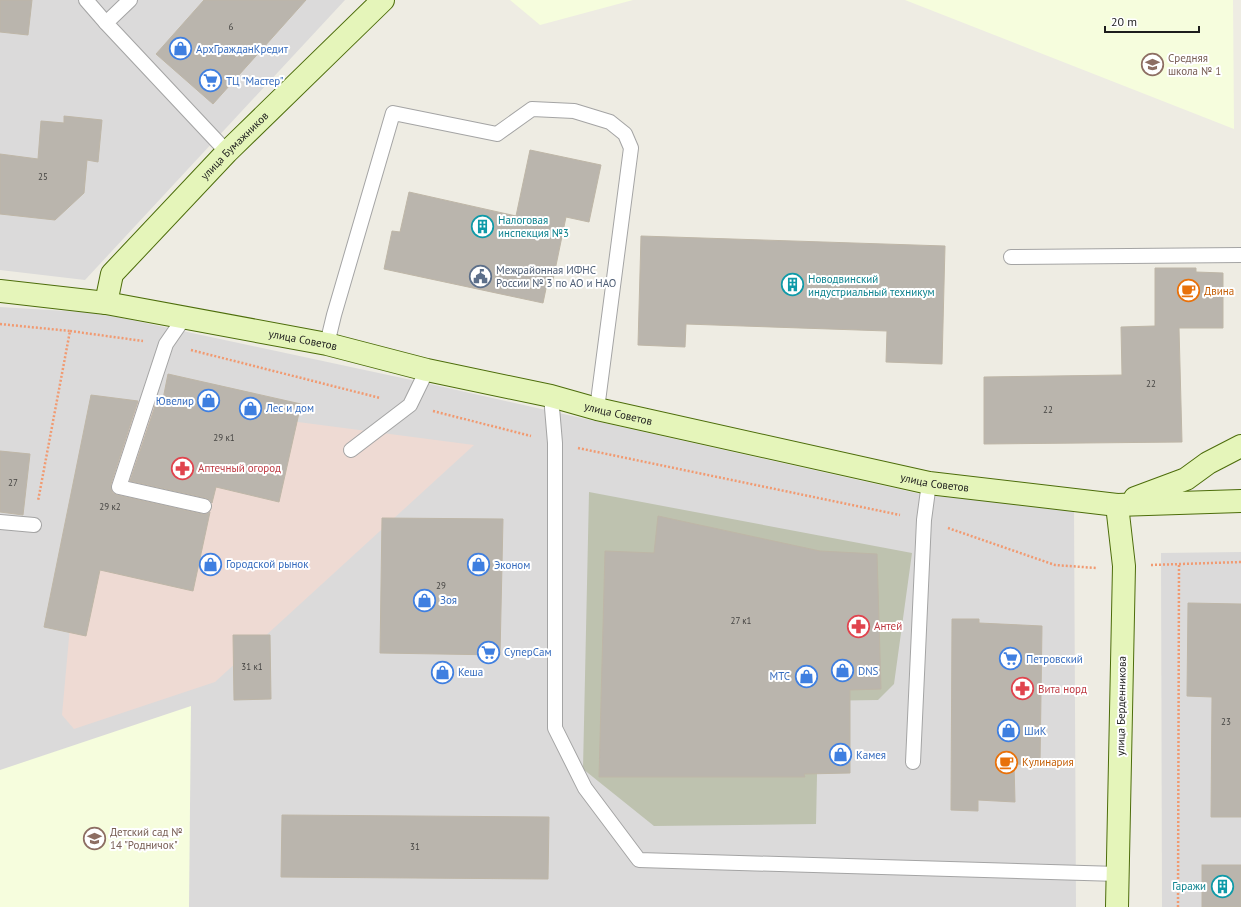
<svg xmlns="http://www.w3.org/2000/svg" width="1241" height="907" viewBox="0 0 1241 907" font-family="'PT Sans',sans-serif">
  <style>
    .residential { fill: #dbdada }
    .commercial { fill: #eedad3 }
    .education { fill: #f6fddd }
    .construction { fill: #bec2af }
    .building { fill: #bab5ad; stroke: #beb6a7 }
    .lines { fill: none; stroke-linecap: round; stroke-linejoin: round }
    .lane-casing { stroke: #a4a4a4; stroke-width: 16 }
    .secondary-casing { stroke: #4d6d0b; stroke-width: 24 }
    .path { stroke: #f19a71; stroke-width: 2.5; stroke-dasharray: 2 2; stroke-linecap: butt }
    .lane { stroke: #fff; stroke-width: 14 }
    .secondary { stroke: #e5f5ba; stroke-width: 22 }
    .labels { text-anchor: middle; stroke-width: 4; stroke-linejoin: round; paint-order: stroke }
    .number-label { font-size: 9px; fill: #444341 }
    .shop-label { font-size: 11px; fill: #366cbe; stroke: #fff; text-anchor: start }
    .education-label { font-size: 11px; fill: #785e54; stroke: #fff; text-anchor: start }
    .street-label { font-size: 11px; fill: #1d1d1d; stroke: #fff }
    .culture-label { font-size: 11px; fill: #0d838f; stroke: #fff; text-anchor: start }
    .service-label { font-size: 11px; fill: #4e5e75; stroke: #fff; text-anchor: start }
    .food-label { font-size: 11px; fill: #c56008; stroke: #fff; text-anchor: start }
    .health-label { font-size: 11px; fill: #be3a42; stroke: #fff; text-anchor: start }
  </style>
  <rect width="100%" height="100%" fill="#eeece3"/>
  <g class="residential">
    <polygon points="0,0 345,0 85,280 0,270"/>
    <polygon points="0,307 99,313 430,384 925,495 1074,509 1076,907 0,907"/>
    <polygon points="1241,552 1241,907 1162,907 1161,553"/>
  </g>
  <polygon class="commercial" points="91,395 474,445 215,682 74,729 62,715"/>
  <g class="education">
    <polygon points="510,0 633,0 540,25"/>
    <polygon points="905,0 1233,0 1234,129"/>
    <polygon points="191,706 189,907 0,907 0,770"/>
  </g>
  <polygon class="construction" points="589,492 912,553 894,684 878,700 812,701 817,775 816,824 654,826 583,769"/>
  <g class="building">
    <polygon points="0,0 32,0 28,35 0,32"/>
    <polygon points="204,0 306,0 213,104 156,54"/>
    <polygon points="64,116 102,120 98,162 87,160 84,193 55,220 0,214 0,154 38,159 41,121 64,123"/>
    <polygon points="530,150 601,165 589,222 566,217 553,280 548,279 543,303 384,269 392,231 400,232 409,192 516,216"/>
    <polygon points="641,236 945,246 942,364 886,362 887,331 686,324 685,347 638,345"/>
    <polygon points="1155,268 1196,268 1196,272 1223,273 1223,328 1179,328 1182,442 984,444 984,377 1122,375 1121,327 1155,326"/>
    <polygon points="168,374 301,404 279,502 216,487 212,503 210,500 206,498 130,481 156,403 162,404"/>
    <polygon points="91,395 138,401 111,484 111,489 113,493 117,495 202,514 207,514 210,512 193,591 100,570 86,636 44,627"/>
    <polygon points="0,451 30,454 23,515 0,512"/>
    <polygon points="658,516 820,551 877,554 881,689 850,690 850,773 804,774 805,777 599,777 605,551 654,553"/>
    <polygon points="382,518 503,519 500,655 380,653"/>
    <polygon points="1188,603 1241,604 1241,817 1211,817 1212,697 1187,696"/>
    <polygon points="952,619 979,619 979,623 1042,626 1040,765 1014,764 1015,802 978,800 978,811 951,810"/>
    <polygon points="233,635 270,635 271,699 234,700"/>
    <polygon points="282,815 549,817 548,879 281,877"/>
    <rect x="1202" y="865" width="39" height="42"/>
  </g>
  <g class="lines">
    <defs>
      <g id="lane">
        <polyline points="86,0 106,23"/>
        <polyline points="130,0 106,23 227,152"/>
        <polyline points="1011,257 1241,255"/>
        <polyline points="184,318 166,344 119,487 204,506"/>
        <polyline points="327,344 334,315 393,113 497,134 532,109 574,111 610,122 625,134 631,148 597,409"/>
        <polyline points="551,396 555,443 555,728 585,788 639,860 1118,874"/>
        <polyline points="351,450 410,405 427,370"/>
        <polyline points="0,522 34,525"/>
        <polyline points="913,762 924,520 929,483"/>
      </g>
      <g id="secondary">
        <path id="s1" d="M0 291 106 303 327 344 427 370 551 396 597 409 929 483 1117 505 1241 501"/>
        <path id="s2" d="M106 303 112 274 227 152 383 0"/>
        <polyline points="1135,498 1186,479 1208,463 1241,446"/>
        <polyline points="1117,505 1124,566 1117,907"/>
      </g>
    </defs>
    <use href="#lane" class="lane-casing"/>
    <use href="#secondary" class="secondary-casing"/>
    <g class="path">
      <polyline points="0,324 70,331 38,501"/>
      <polyline points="70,331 143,341"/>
      <polyline points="191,350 380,398"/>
      <polyline points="433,411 531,436"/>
      <polyline points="578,448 900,515"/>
      <polyline points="948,528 1055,565 1096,568"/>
      <polyline points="1151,565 1241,562"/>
      <polyline points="1178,907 1179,564"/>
    </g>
    <use href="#lane" class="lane"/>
    <use href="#secondary" class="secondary"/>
  </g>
  <defs>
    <symbol id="shop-ring" viewBox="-11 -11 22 22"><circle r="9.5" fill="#fff" stroke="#3f7fe0" stroke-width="1.5"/><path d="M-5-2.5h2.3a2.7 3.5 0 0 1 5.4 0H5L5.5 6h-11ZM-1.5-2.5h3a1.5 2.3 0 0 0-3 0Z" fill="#3f7fe0"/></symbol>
    <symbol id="school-ring" viewBox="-11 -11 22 22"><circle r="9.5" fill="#fff" stroke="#8d6e63" stroke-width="1.5"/><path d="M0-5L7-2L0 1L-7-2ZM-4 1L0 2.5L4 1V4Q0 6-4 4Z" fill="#8d6e63"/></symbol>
    <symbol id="supermarket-ring" viewBox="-11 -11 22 22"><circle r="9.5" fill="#fff" stroke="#3f7fe0" stroke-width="1.5"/><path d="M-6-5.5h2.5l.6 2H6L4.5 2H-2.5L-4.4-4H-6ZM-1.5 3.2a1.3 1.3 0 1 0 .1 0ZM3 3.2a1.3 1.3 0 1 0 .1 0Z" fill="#3f7fe0"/></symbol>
    <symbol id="building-ring" viewBox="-11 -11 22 22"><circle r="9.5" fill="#fff" stroke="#0f9aa8" stroke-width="1.5"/><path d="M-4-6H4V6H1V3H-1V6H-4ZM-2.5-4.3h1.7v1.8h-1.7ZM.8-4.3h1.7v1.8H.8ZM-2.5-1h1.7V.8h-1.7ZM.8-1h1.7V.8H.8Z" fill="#0f9aa8"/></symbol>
    <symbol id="civic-ring" viewBox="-11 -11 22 22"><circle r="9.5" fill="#fff" stroke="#5c6f8a" stroke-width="1.5"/><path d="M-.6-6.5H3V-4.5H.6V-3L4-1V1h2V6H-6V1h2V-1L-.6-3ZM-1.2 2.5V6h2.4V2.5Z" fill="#5c6f8a"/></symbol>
    <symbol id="cafe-ring" viewBox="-11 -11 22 22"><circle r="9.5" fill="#fff" stroke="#e8710a" stroke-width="1.5"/><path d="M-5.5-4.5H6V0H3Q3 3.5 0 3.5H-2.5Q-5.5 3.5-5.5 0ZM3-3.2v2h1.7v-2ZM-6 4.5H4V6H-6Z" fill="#e8710a"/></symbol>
    <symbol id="pharmacy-ring" viewBox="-11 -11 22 22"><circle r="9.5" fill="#fff" stroke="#e0444e" stroke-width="1.5"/><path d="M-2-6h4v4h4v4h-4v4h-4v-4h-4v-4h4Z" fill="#e0444e"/></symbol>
  </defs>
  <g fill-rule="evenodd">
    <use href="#shop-ring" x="168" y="36" width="25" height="25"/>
    <use href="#school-ring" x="1140" y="52" width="25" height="25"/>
    <use href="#supermarket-ring" x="198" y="68" width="25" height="25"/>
    <use href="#building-ring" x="470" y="214" width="25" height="25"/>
    <use href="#civic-ring" x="468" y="264" width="25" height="25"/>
    <use href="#building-ring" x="780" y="272" width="25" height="25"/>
    <use href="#cafe-ring" x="1176" y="278" width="25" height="25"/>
    <use href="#shop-ring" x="196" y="388" width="25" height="25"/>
    <use href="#shop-ring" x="238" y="396" width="25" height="25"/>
    <use href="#pharmacy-ring" x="170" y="456" width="25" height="25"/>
    <use href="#shop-ring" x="198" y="552" width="25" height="25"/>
    <use href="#shop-ring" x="466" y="552" width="25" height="25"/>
    <use href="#shop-ring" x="412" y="588" width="25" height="25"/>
    <use href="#pharmacy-ring" x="846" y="614" width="25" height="25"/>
    <use href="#supermarket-ring" x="476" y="640" width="25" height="25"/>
    <use href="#supermarket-ring" x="998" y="646" width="25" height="25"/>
    <use href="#shop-ring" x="830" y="658" width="25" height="25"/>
    <use href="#shop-ring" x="430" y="660" width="25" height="25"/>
    <use href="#shop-ring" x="794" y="664" width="25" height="25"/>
    <use href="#pharmacy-ring" x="1010" y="676" width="25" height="25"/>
    <use href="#shop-ring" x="996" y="718" width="25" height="25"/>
    <use href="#shop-ring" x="828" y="742" width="25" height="25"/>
    <use href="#cafe-ring" x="994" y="750" width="25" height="25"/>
    <use href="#school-ring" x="82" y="826" width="25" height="25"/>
    <use href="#building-ring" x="1210" y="874" width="25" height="25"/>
  </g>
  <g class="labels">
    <g class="number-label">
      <text x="231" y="30">6</text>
      <text x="43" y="180">25</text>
      <text x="1151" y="387">22</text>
      <text x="1048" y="413">22</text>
      <text x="224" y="441">29 к1</text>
      <text x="13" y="486">27</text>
      <text x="110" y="510">29 к2</text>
      <text x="441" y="589">29</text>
      <text x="741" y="624">27 к1</text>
      <text x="252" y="670">31 к1</text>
      <text x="1226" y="725">23</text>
      <text x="415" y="850">31</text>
    </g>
    <g class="shop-label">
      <text x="196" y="53">АрхГражданКредит</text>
      <text x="226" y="85">ТЦ "Мастер"</text>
      <text x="194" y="405" text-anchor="end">Ювелир</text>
      <text x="266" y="412">Лес и дом</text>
      <text x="226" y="568">Городской рынок</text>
      <text x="494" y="569">Эконом</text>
      <text x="440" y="604">Зоя</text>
      <text x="504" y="656">СуперСам</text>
      <text x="1026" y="663">Петровский</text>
      <text x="858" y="675">DNS</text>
      <text x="458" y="676">Кеша</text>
      <text x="790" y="680" text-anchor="end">МТС</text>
      <text x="1024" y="735">ШиК</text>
      <text x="856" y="759">Камея</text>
    </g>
    <g class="education-label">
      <text x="1168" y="62">Средняя<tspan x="1168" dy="13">школа № 1</tspan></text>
      <text x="110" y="836">Детский сад №<tspan x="110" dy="13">14 "Родничок"</tspan></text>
    </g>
    <g class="street-label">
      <text dy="4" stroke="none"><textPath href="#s2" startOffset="207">улица Бумажников</textPath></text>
      <text dy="4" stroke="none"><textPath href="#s1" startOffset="307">улица Советов</textPath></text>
      <text dy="4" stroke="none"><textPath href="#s1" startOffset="631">улица Советов</textPath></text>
      <text dy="4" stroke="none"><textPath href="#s1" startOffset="955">улица Советов</textPath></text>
      <text transform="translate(1121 706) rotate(-89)" y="4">улица Берденникова</text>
    </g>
    <g class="culture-label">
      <text x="498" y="224">Налоговая<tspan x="498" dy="13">инспекция №3</tspan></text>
      <text x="808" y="283">Новодвинский<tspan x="808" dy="13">индустриальный техникум</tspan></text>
      <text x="1206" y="890" text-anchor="end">Гаражи</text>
    </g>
    <g class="service-label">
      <text x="496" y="274">Межрайонная ИФНС<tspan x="496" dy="13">России № 3 по АО и НАО</tspan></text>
    </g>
    <g class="food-label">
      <text x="1204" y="295">Двина</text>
      <text x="1022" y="766">Кулинария</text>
    </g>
    <g class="health-label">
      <text x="198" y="472">Аптечный огород</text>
      <text x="874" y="630">Антей</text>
      <text x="1038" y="693">Вита норд</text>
    </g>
  </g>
  <path d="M1105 26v6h94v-6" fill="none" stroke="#1d1d1d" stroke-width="2"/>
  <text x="1111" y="26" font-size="12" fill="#1d1d1d" stroke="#ffffff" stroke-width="3" paint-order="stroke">20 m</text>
</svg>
